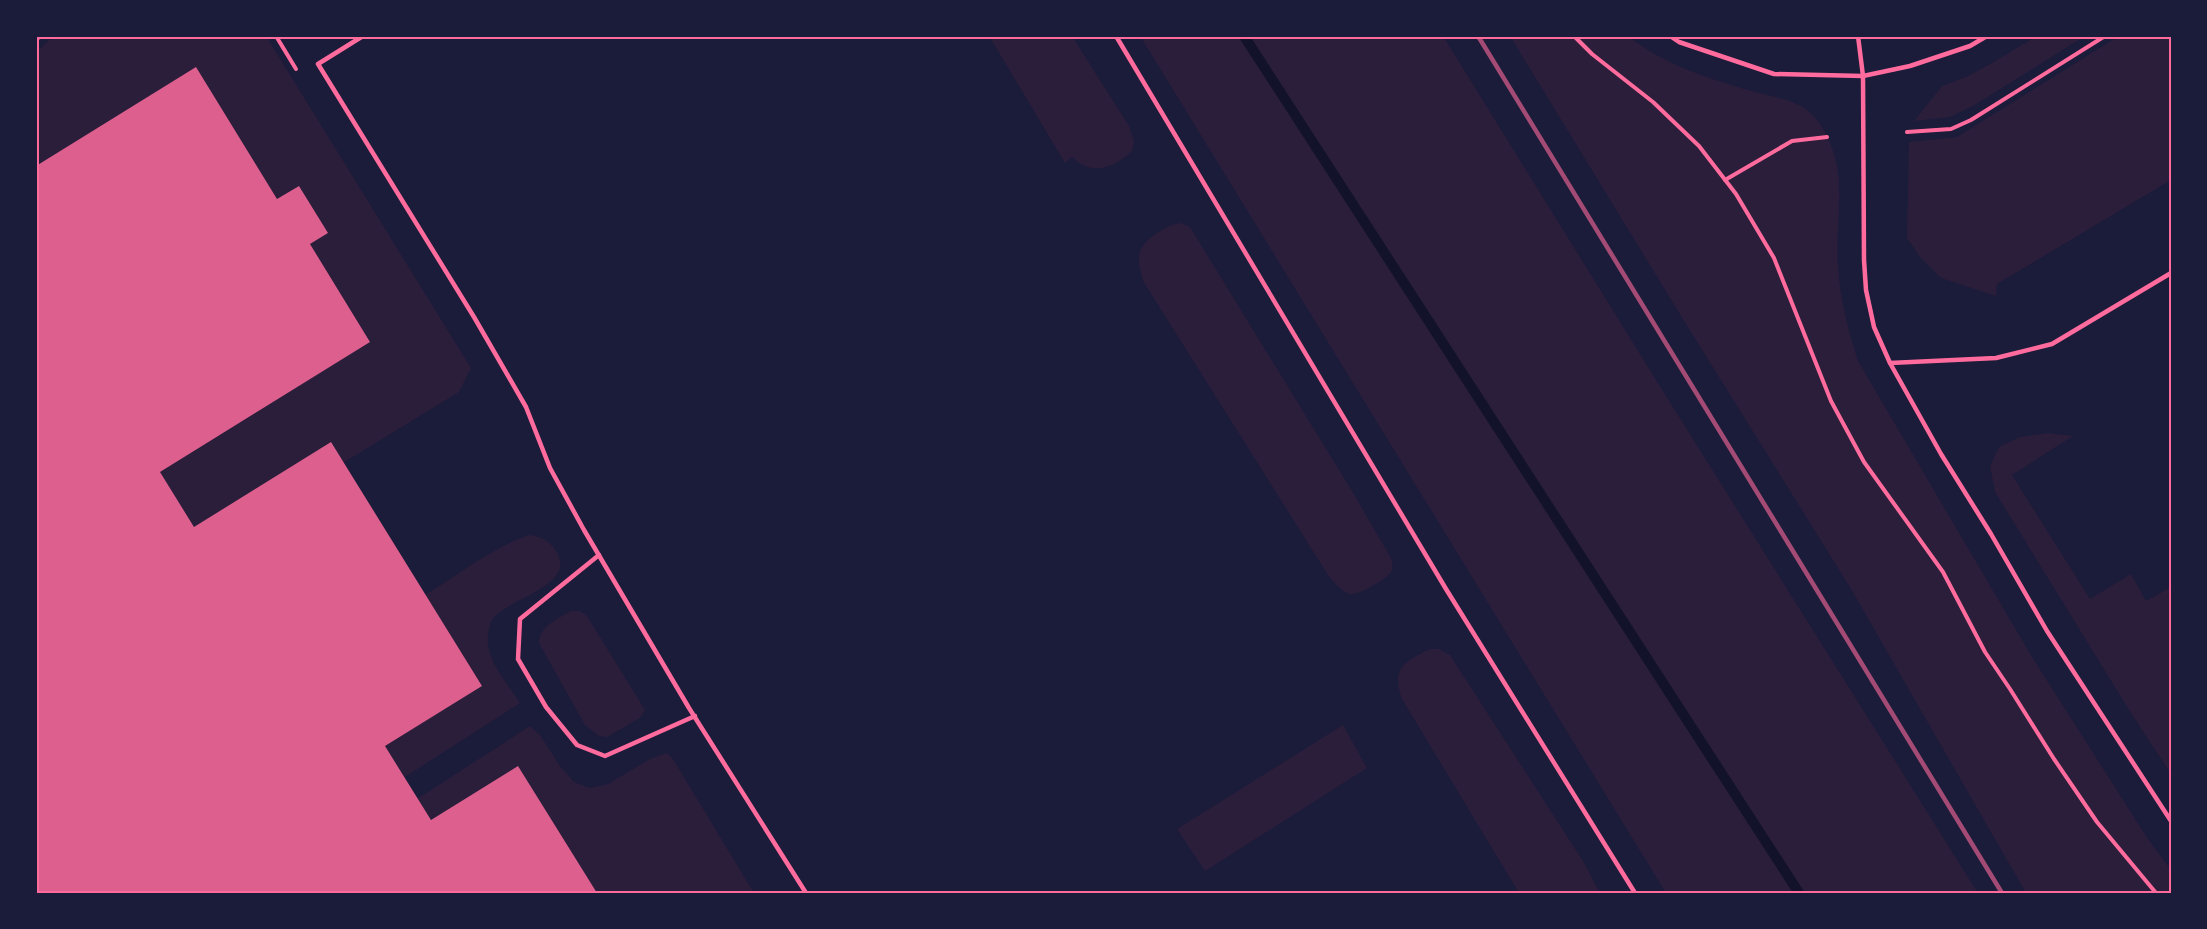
<svg xmlns="http://www.w3.org/2000/svg" width="2207" height="929" viewBox="0 0 2207 929" font-family="'Noto Sans',sans-serif">
  <style>
    .green { fill: #2a1e3b }
    .lines { fill: none; stroke-linecap: round; stroke-linejoin: round }
    .stream { stroke: #12122b; stroke-width: 10 }
    .building { fill: #dd5f8e }
    .path { stroke: #ff6b9d; stroke-width: 4 }
    .service { stroke: #ff6b9d; stroke-width: 4.5 }
    .rail { stroke: #a44b75; stroke-width: 4.5 }
    .neatline { fill: none; stroke: #ff6b9d; stroke-width: 2 }
  </style>
  <rect width="100%" height="100%" fill="#1b1b3a"/>
  <g class="green">
    <polygon points="54,36 266,36 471,368 459,392 343,463 194,527 160,472 370,342 310,244 328,233 299,186 277,199 196,68 36,166 36,52"/>
    <path d="M989 36H1072L1129 126 1134 141 1132 151C1113 168 1093 177 1072 157L1065 163Z"/>
    <polygon points="1140,36 1443,36 1666,396 1978,893 1666,893"/>
    <path d="M1510 36H1628C1662 63 1706 78 1748 90 1765 95 1786 98 1801 106 1812 112 1819 122 1825 132 1850 180 1834 218 1838 267 1840 299 1848 330 1858 361L2032 657 2146 836 2171 870V893H2026L1851 589 1681 316Z"/>
    <polygon points="2037,36 2085,36 1973,106 1950,117 1914,121 1942,86 1968,76 1992,63"/>
    <polygon points="2119,36 2171,36 2171,180 1997,284 1996,296 1941,278 1920,257 1907,238 1909,142 1957,137"/>
    <path d="M1180 223 1190 227 1352 491 1391 558C1392 563 1394 568 1391 572 1387 579 1358 596 1350 594 1340 591 1334 582 1328 575L1143 281C1137 259 1135 249 1154 235 1163 229 1170 225 1180 223Z"/>
    <polygon points="2048,433 2073,436 2012,475 2090,599 2131,574 2146,601 2171,587 2171,774 2129,710 1995,492 1990,466 1999,447 2020,437"/>
    <path d="M529 535C542 537 549 540 556 551 579 586 505 599 492 620 490 623 489 630 488 634 484 658 508 684 520 703L405 777 385 746 482 686 425 595C459 574 492 548 529 535Z"/>
    <path d="M571 611H580L587 616 645 710 640 718 607 737 599 736 585 725 539 643C539 627 558 618 571 611Z"/>
    <path d="M1430 649H1439L1450 655 1583 861 1600 893H1519L1402 699C1391 668 1404 662 1430 649Z"/>
    <polygon points="1343,725 1367,768 1205,871 1177,829"/>
    <polygon points="530,726 540,735 560,766 574,782 590,788 608,784 650,759 667,753 673,759 754,893 597,893 518,766 431,820 417,799"/>
  </g>
  <g class="lines">
    <polyline class="stream" points="1244,36 1799,893"/>
  </g>
  <polygon class="building" points="196,67 277,199 299,186 328,233 310,244 370,342 160,472 194,527 331,442 482,686 385,746 431,820 518,766 597,893 36,893 36,166"/>
  <g class="lines">
    <g class="path">
      <polyline points="276,36 296,69"/>
      <polyline points="1574,36 1592,54 1653,102 1699,146 1736,194 1774,258 1831,401 1864,462 1943,572 1985,652 2010,689 2054,759 2097,822 2156,893"/>
      <polyline points="36,40 40,36"/>
      <polyline points="1907,132 1951,129 1971,120 2105,36"/>
      <polyline points="1725,180 1792,141 1827,137"/>
    </g>
    <g class="service">
      <polyline points="363,36 318,64 474,317 526,407 550,468 584,530 689,708 806,893"/>
      <polyline points="1116,36 1446,589 1635,893"/>
      <polyline points="1670,36 1679,42 1774,74 1863,76 1910,66 1970,46 1987,36"/>
      <polyline points="1858,36 1863,76 1864,260 1866,290 1874,327 1890,363 1941,454 1991,534 2047,631 2171,821"/>
      <polyline points="1890,363 1996,358 2052,344 2171,273"/>
      <polyline points="599,555 520,619 518,659 546,707 577,745 605,756 695,716"/>
    </g>
    <polyline class="rail" points="1478,36 2002,893"/>
  </g>
  <rect width="2207" height="929" fill="none" stroke="#1b1b3a" stroke-width="75"/>
  <rect x="38" y="38" width="2132" height="854" class="neatline"/>
</svg>
